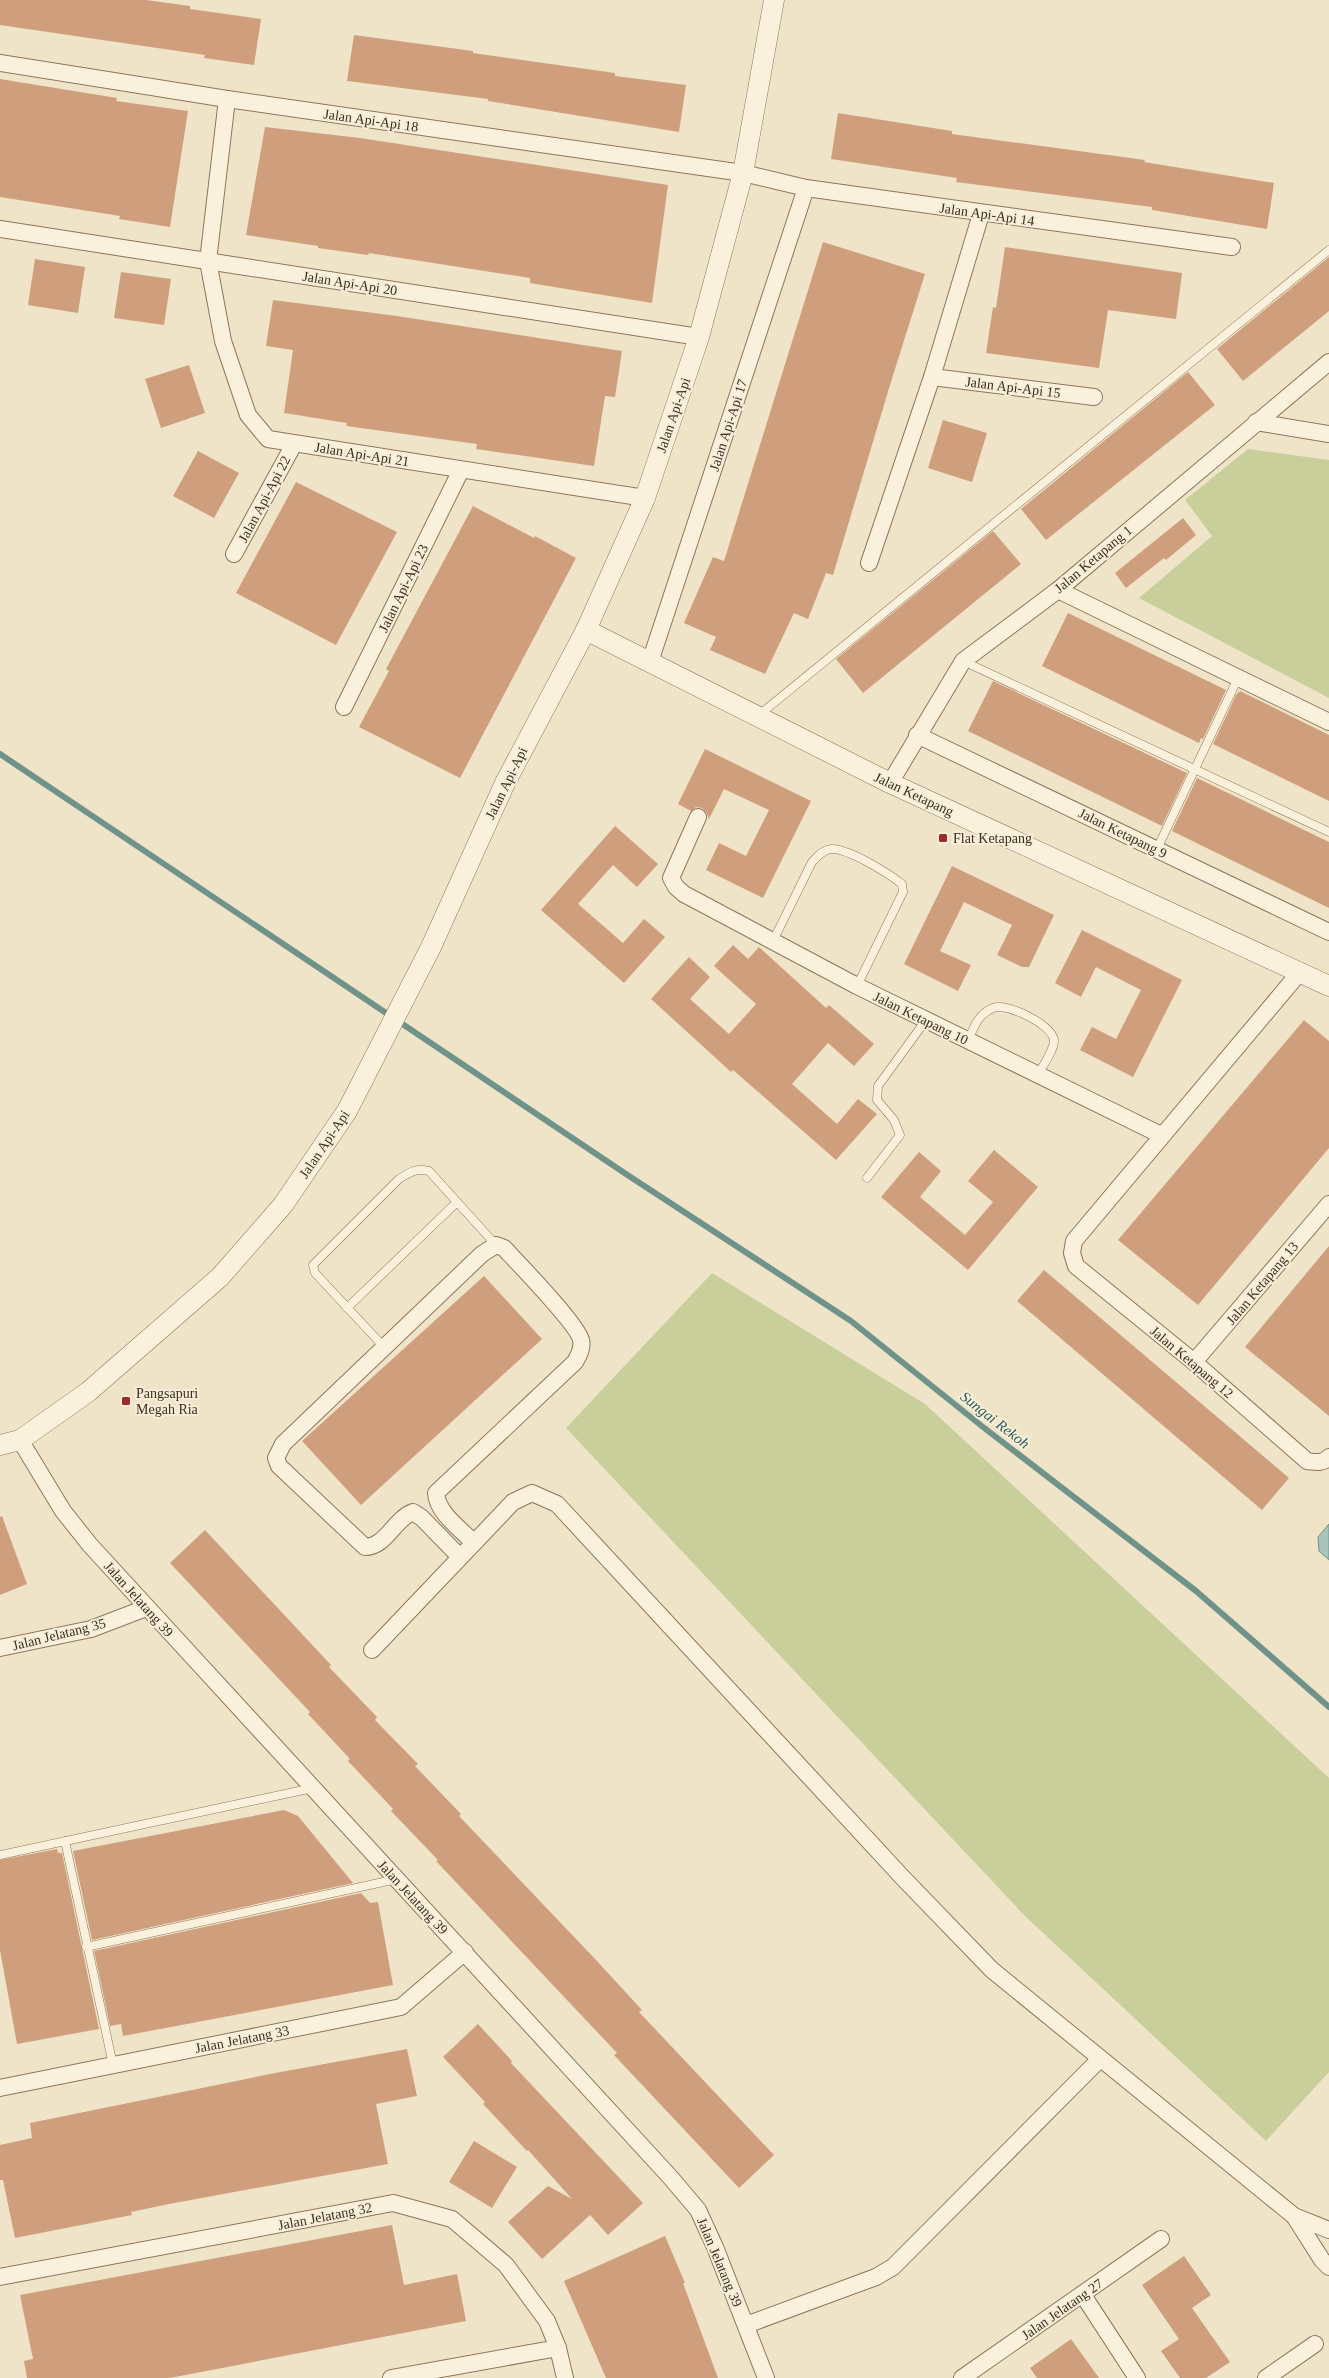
<svg xmlns="http://www.w3.org/2000/svg" width="1329" height="2378" viewBox="0 0 1329 2378" font-family="Georgia,serif">
  <style>
    .green { fill: #c9cf9b }
    .water { fill: #a9c4bc; stroke: #6f938a }
    .lines { fill: none; stroke-linecap: round; stroke-linejoin: round }
    .stream { stroke: #6f938a; stroke-width: 6 }
    .building { fill: #cf9f7d }
    .service-casing { stroke: #8d765c; stroke-width: 9 }
    .minor-casing { stroke: #8d765c; stroke-width: 18 }
    .tertiary-casing { stroke: #8d765c; stroke-width: 21 }
    .service { stroke: #faf1dc; stroke-width: 8 }
    .minor { stroke: #faf1dc; stroke-width: 16 }
    .tertiary { stroke: #faf1dc; stroke-width: 20 }
    .poi-dot { fill: #9e2a2b; stroke: #f7eed8; stroke-width: 2 }
    .labels { text-anchor: middle; stroke-width: 4; stroke-linejoin: round; paint-order: stroke }
    .street-label { font-size: 14px; fill: #3d2e20; stroke: #f7eed8 }
    .poi-label { font-size: 14px; fill: #3d2e20; stroke: #f7eed8; text-anchor: start }
    .water-label { font-size: 15px; font-style: italic; fill: #2f5d5a; stroke: #f7eed8 }
  </style>
  <rect width="100%" height="100%" fill="#f0e4c8"/>
  <g class="green">
    <polygon points="1248,449 1329,460 1329,698 1139,598 1212,536 1185,500"/>
    <polygon points="712,1273 925,1404 1329,1778 1329,2072 1266,2141 1025,1916 566,1428"/>
  </g>
  <polygon class="water" points="1329,1524 1329,1560 1319,1551 1318,1537"/>
  <g class="lines">
    <polyline class="stream" points="0,754 629,1176 851,1321 983,1427 1196,1591 1329,1707"/>
  </g>
  <g class="building">
    <polygon points="0,0 146,0 190,6 190,9 261,19 254,65 204,58 205,55 0,25"/>
    <polygon points="354,35 473,51 473,53 615,73 615,76 686,85 679,132 488,101 488,99 347,81"/>
    <polygon points="0,79 117,98 116,101 188,111 170,227 119,219 120,216 0,197"/>
    <polygon points="838,113 952,131 952,134 1145,160 1144,162 1274,183 1267,229 1152,210 1152,207 956,182 957,178 831,159"/>
    <polygon points="265,127 360,138 668,185 652,303 530,283 530,278 369,253 368,255 318,248 318,246 246,235"/>
    <polygon points="823,242 925,274 890,385 833,575 826,573 808,619 794,613 765,674 710,650 716,637 684,623 713,557 724,561"/>
    <polygon points="1005,247 1182,273 1176,319 1108,310 1099,368 986,353 993,307 996,308"/>
    <polygon points="1329,257 1329,311 1243,381 1217,349"/>
    <polygon points="35,259 85,267 78,313 28,305"/>
    <polygon points="121,272 171,279 164,325 114,318"/>
    <polygon points="273,300 397,316 622,351 615,397 605,396 594,466 476,449 477,444 346,426 347,423 284,413 293,350 266,346"/>
    <polygon points="189,365 205,413 161,428 145,379"/>
    <polygon points="1188,372 1215,405 1046,540 1021,509"/>
    <polygon points="943,420 987,433 972,482 928,468"/>
    <polygon points="198,451 239,473 214,518 173,496"/>
    <polygon points="296,482 397,532 336,645 236,593"/>
    <polygon points="473,506 534,538 535,536 576,558 460,778 359,727 389,671 386,669"/>
    <polygon points="1183,518 1196,535 1166,560 1164,558 1126,588 1115,573"/>
    <polygon points="993,531 1021,564 863,693 836,659"/>
    <polygon points="1068,613 1226,690 1203,739 1201,738 1199,743 1042,666"/>
    <polygon points="993,681 1187,773 1162,826 968,731"/>
    <polygon points="1240,691 1329,735 1329,801 1213,744 1236,695"/>
    <polygon points="705,749 811,801 763,898 706,870 719,843 746,856 769,810 724,789 709,819 706,812 702,808 696,807 691,811 678,804"/>
    <polygon points="1197,778 1329,842 1329,908 1172,831"/>
    <polygon points="615,826 658,864 637,887 613,865 578,904 623,943 644,919 665,937 624,983 541,910"/>
    <polygon points="952,866 1054,915 1029,967 1022,967 997,955 1012,925 964,902 940,951 971,965 958,991 904,964"/>
    <polygon points="1082,930 1182,980 1133,1077 1080,1050 1092,1027 1116,1039 1141,990 1096,967 1081,997 1055,983"/>
    <polygon points="733,945 748,959 759,947 826,1008 829,1005 874,1044 854,1066 828,1043 792,1084 837,1124 858,1099 877,1114 836,1160 733,1070 731,1072 651,999 689,957 710,977 690,999 729,1034 756,1004 714,966"/>
    <polygon points="1304,1020 1329,1041 1329,1148 1198,1305 1118,1240"/>
    <polygon points="994,1150 1038,1187 968,1270 881,1197 919,1152 941,1171 920,1197 965,1235 993,1202 968,1181"/>
    <polygon points="1329,1246 1329,1416 1245,1347"/>
    <polygon points="1044,1270 1289,1478 1262,1510 1017,1301"/>
    <polygon points="484,1276 542,1339 361,1505 302,1441"/>
    <polygon points="2,1516 27,1584 0,1595 0,1517"/>
    <polygon points="205,1530 331,1665 329,1667 377,1717 375,1720 418,1764 415,1766 461,1814 459,1816 596,1960 642,2010 639,2012 774,2155 739,2188 614,2055 617,2053 436,1861 438,1860 391,1811 393,1809 348,1761 350,1759 308,1714 310,1712 170,1563"/>
    <polygon points="284,1810 298,1816 353,1883 92,1940 73,1851"/>
    <polygon points="57,1849 58,1853 62,1853 99,2029 17,2044 0,1950 0,1860"/>
    <polygon points="361,1893 370,1903 378,1902 393,1985 123,2036 121,2024 110,2026 94,1951"/>
    <polygon points="478,2024 512,2061 511,2063 643,2203 608,2235 590,2215 542,2259 508,2222 548,2186 572,2199 528,2150 527,2151 483,2104 485,2102 443,2057"/>
    <polygon points="407,2049 417,2096 376,2104 388,2164 169,2204 131,2212 132,2215 15,2238 3,2180 0,2180 0,2145 32,2138 30,2123 275,2073"/>
    <polygon points="474,2141 517,2167 492,2208 449,2182"/>
    <polygon points="392,2225 404,2285 457,2274 466,2321 170,2378 27,2378 24,2361 33,2359 20,2295"/>
    <polygon points="665,2236 685,2283 683,2283 718,2378 606,2378 564,2281"/>
    <polygon points="1184,2256 1211,2295 1192,2308 1230,2362 1206,2378 1180,2378 1161,2351 1179,2339 1142,2285"/>
    <polygon points="1071,2339 1099,2378 1037,2378 1030,2368"/>
  </g>
  <g class="lines">
    <defs>
      <g id="service">
        <polyline points="963,661 1329,832"/>
        <polyline points="759,715 1329,250"/>
        <polyline points="1157,849 1238,678"/>
        <path d="M773 941 812 862C817 857 822 850 831 849 848 848 888 873 902 884L903 892 857 986"/>
        <path d="M968 1041C974 1027 978 1014 993 1008 1005 1002 1052 1024 1054 1040 1054 1051 1043 1065 1038 1075"/>
        <polyline points="867,1178 900,1135 894,1120 877,1100 878,1086 926,1020"/>
        <polyline points="347,1308 457,1202"/>
        <path d="M384 1347 315 1273 313 1265 399 1179C410 1172 416 1168 429 1171L496 1245"/>
        <polyline points="65,1841 113,2065"/>
        <polyline points="0,1855 313,1788"/>
        <polyline points="86,1947 397,1879"/>
      </g>
      <g id="minor">
        <polyline points="0,63 227,99 743,173 806,188 1232,247"/>
        <polyline points="227,99 208,261 223,341 248,415 268,439 645,498"/>
        <polyline points="0,229 699,337"/>
        <polyline points="932,377 1094,397"/>
        <polyline points="1256,422 1329,434"/>
        <polyline points="234,554 294,444"/>
        <polyline points="869,563 932,377 981,214"/>
        <polyline points="1058,590 1329,722"/>
        <polyline points="650,662 806,188"/>
        <polyline points="344,707 461,470"/>
        <polyline points="917,735 1329,932"/>
        <polyline points="890,783 963,661 1058,590 1329,362"/>
        <polyline points="698,817 671,878 676,887 684,894 857,986 1161,1135"/>
        <path d="M1300 972 1074 1241 1072 1253 1076 1266 1194 1362 1307 1461C1315 1462 1323 1464 1329 1457"/>
        <polyline points="1194,1362 1329,1204"/>
        <polyline points="20,1440 63,1511 90,1545 671,2178 698,2210 715,2247 766,2378"/>
        <path d="M460 1557 422 1518 413 1512C394 1519 386 1547 365 1547L279 1466 276 1458 283 1444 482 1254 496 1245 504 1248C518 1263 578 1325 581 1340 583 1348 579 1355 575 1362L436 1493C437 1513 461 1529 474 1543"/>
        <polyline points="0,1648 91,1629 146,1608"/>
        <polyline points="372,1650 513,1502 532,1493 557,1504 904,1879 992,1970 1294,2216 1329,2230"/>
        <polyline points="0,2088 401,2007 465,1952"/>
        <polyline points="1294,2216 1322,2260 1329,2267"/>
        <polyline points="0,2277 393,2203 452,2219 506,2265 547,2321 558,2348 565,2378"/>
        <polyline points="1083,2295 1137,2378"/>
        <polyline points="746,2325 876,2277 893,2267 1100,2059"/>
        <polyline points="391,2378 558,2348"/>
        <polyline points="962,2378 1161,2239"/>
        <polyline points="1266,2378 1315,2344"/>
      </g>
      <g id="tertiary">
        <polyline points="586,630 890,783 1329,986"/>
        <polyline points="0,1445 20,1440 88,1392 220,1277 283,1205 347,1111 431,947 505,783 586,630 645,498 699,337 743,173 774,0"/>
      </g>
    </defs>
    <use href="#service" class="service-casing"/>
    <use href="#minor" class="minor-casing"/>
    <use href="#tertiary" class="tertiary-casing"/>
    <use href="#service" class="service"/>
    <use href="#minor" class="minor"/>
    <use href="#tertiary" class="tertiary"/>
  </g>
  <g class="poi-dot">
    <rect x="938" y="833" width="10" height="10" rx="2.5"/>
    <rect x="121" y="1396" width="10" height="10" rx="2.5"/>
  </g>
  <g class="labels">
    <g class="street-label">
      <text transform="translate(371 120) rotate(8)" y="5">Jalan Api-Api 18</text>
      <text transform="translate(987 214) rotate(8)" y="5">Jalan Api-Api 14</text>
      <text transform="translate(350 283) rotate(9)" y="5">Jalan Api-Api 20</text>
      <text transform="translate(1013 387) rotate(7)" y="5">Jalan Api-Api 15</text>
      <text transform="translate(673 415) rotate(-71)" y="5">Jalan Api-Api</text>
      <text transform="translate(728 425) rotate(-72)" y="5">Jalan Api-Api 17</text>
      <text transform="translate(362 454) rotate(9)" y="5">Jalan Api-Api 21</text>
      <text transform="translate(264 499) rotate(-62)" y="5">Jalan Api-Api 22</text>
      <text transform="translate(1093 559) rotate(-40)" y="5">Jalan Ketapang 1</text>
      <text transform="translate(403 588) rotate(-64)" y="5">Jalan Api-Api 23</text>
      <text transform="translate(506 783) rotate(-64)" y="5">Jalan Api-Api</text>
      <text transform="translate(914 794) rotate(25)" y="5">Jalan Ketapang</text>
      <text transform="translate(1123 833) rotate(26)" y="5">Jalan Ketapang 9</text>
      <text transform="translate(921 1018) rotate(26)" y="5">Jalan Ketapang 10</text>
      <text transform="translate(324 1144) rotate(-56)" y="5">Jalan Api-Api</text>
      <text transform="translate(1262 1283) rotate(-50)" y="5">Jalan Ketapang 13</text>
      <text transform="translate(1192 1362) rotate(40)" y="5">Jalan Ketapang 12</text>
      <text transform="translate(139 1599) rotate(48)" y="5">Jalan Jelatang 39</text>
      <text transform="translate(59 1634) rotate(-14)" y="5">Jalan Jelatang 35</text>
      <text transform="translate(413 1897) rotate(47)" y="5">Jalan Jelatang 39</text>
      <text transform="translate(242 2039) rotate(-11)" y="5">Jalan Jelatang 33</text>
      <text transform="translate(325 2216) rotate(-11)" y="5">Jalan Jelatang 32</text>
      <text transform="translate(720 2262) rotate(67)" y="5">Jalan Jelatang 39</text>
      <text transform="translate(1062 2309) rotate(-35)" y="5">Jalan Jelatang 27</text>
    </g>
    <g class="poi-label">
      <text x="953" y="843">Flat Ketapang</text>
      <text x="136" y="1398">Pangsapuri<tspan x="136" dy="16">Megah Ria</tspan></text>
    </g>
    <g class="water-label">
      <text transform="translate(995 1420) rotate(38)" y="5">Sungai Rekoh</text>
    </g>
  </g>
</svg>
